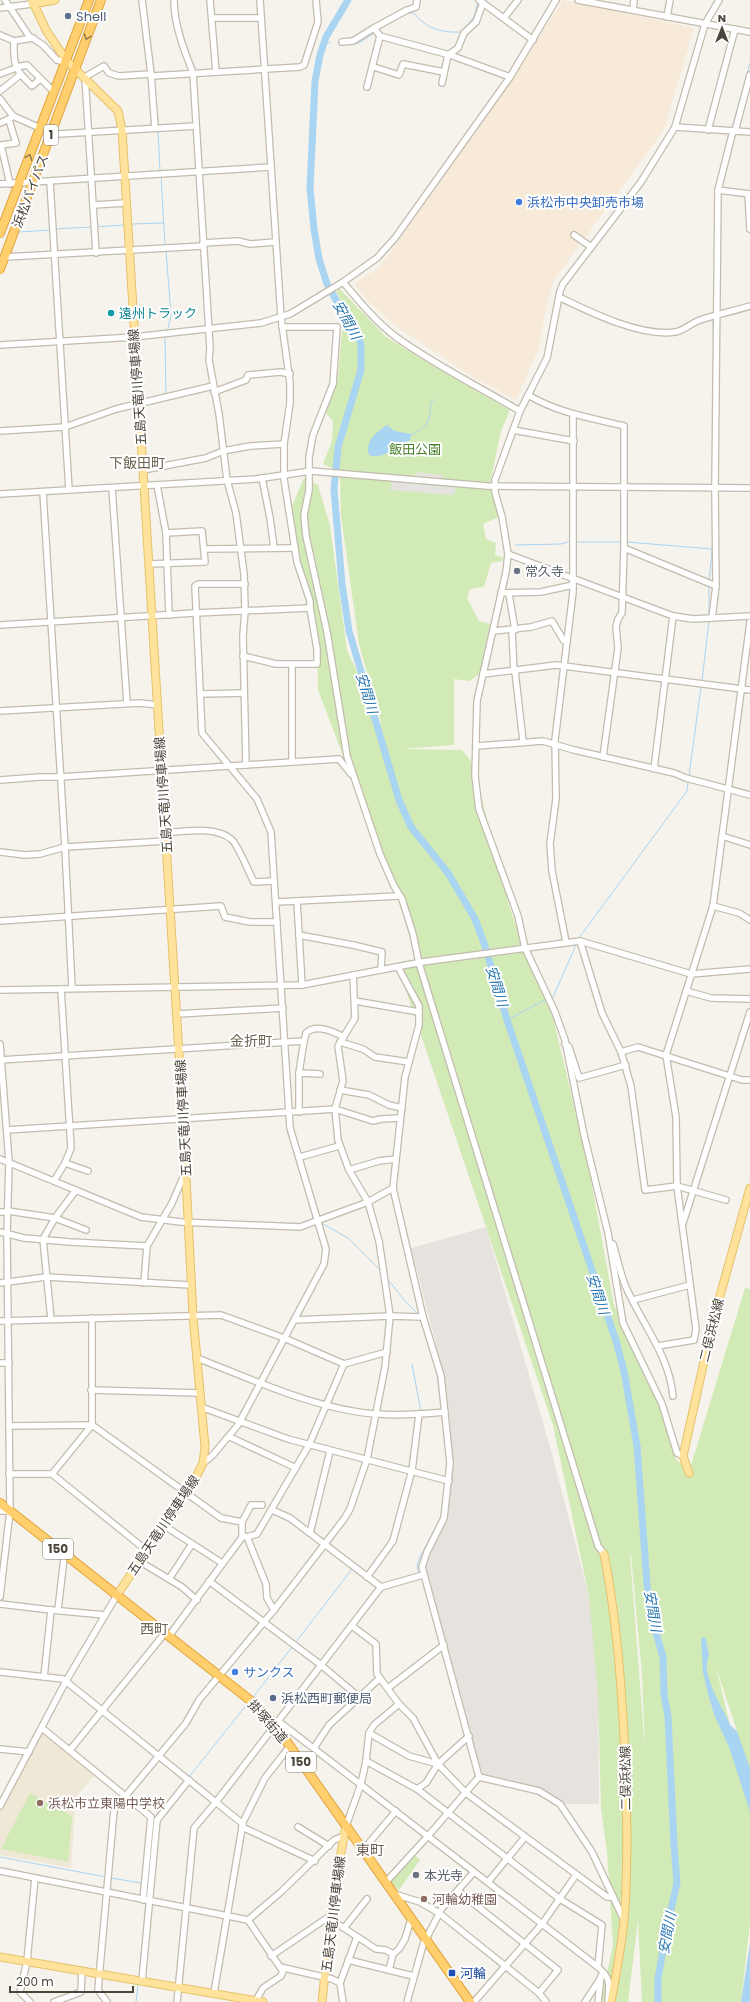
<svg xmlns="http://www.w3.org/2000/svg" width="750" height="2002" viewBox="0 0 750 2002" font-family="Poppins,'Noto Sans JP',sans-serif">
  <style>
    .commercial { fill: #f7ead8 }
    .industrial { fill: #e6e2dd }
    .education { fill: #efe8d6 }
    .green { fill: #d2eab5; fill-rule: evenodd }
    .parking { fill: #e5e3e0 }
    .water { fill: #a9d4f2 }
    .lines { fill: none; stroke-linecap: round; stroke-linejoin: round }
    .stream { stroke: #a9d4f2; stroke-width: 1 }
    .river { stroke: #a9d4f2; stroke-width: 7 }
    .minor-casing { stroke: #c2bbae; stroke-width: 8 }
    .major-casing { stroke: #e6c16a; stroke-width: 9 }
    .highway-casing { stroke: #e0a43c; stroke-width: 10 }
    .minor { stroke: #fff; stroke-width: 5.5 }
    .major { stroke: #ffe39c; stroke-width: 7 }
    .highway { stroke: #ffcf6e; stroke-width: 8 }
    .oneway { stroke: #937c4e }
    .service-dot { fill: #5c6f8a; stroke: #fff; stroke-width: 1.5 }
    .shop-dot { fill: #3f7fe0; stroke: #fff; stroke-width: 1.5 }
    .culture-dot { fill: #0f9aa8; stroke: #fff; stroke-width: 1.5 }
    .worship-dot { fill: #6b7280; stroke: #fff; stroke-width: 1.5 }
    .education-dot { fill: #8d6e63; stroke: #fff; stroke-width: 1.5 }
    .transit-dot { fill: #1a4fb4; stroke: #fff; stroke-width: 1.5 }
    .labels { text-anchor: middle; stroke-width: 4; stroke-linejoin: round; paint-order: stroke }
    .shield { fill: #fff; stroke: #817c74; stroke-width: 1 }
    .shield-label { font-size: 12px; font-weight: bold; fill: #4b4439 }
    .service-label { font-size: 13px; fill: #4e5e75; stroke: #fff; text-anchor: start }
    .street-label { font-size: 13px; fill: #4b4439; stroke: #fff }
    .shop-label { font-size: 13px; fill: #366cbe; stroke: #fff; text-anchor: start }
    .culture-label { font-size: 13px; fill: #0d838f; stroke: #fff; text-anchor: start }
    .park-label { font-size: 13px; fill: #4a7f2a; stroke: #fff }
    .worship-label { font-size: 13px; fill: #5b616d; stroke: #fff; text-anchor: start }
    .education-label { font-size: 13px; fill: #785e54; stroke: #fff; text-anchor: start }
    .transit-label { font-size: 13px; fill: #164399; stroke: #fff; text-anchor: start }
    .water-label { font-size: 14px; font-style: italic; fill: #2e7ab2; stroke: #fff }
    .neighbourhood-label { font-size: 14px; fill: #6e6250; stroke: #fff }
  </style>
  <rect width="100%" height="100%" fill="#f6f3ec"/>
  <polygon class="commercial" points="563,0 694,28 664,130 554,280 546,307 539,348 516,400 473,377 395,326 370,303 354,284 378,268 387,257 498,100"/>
  <polygon class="industrial" points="486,1227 552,1454 589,1596 598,1668 599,1804 560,1804 526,1790 477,1779 422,1567 446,1509 450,1423 444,1375 411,1248"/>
  <polygon class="education" points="43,1731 96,1773 76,1797 71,1868 0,1855 0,1810"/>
  <g class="green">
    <path d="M340 289 386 337 433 366 510 410 501 431 489 489 492 488 499 517 483 524 486 539 496 543 495 555 503 558 502 561 491 563 484 587 470 589 467 598 479 621 490 624 480 674 469 681 454 679V745L401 749 462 750 473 764 508 902 526 956 552 1013 589 1170 614 1305 659 1406 676 1459 689 1472 745 1288 750 1289V1771L716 1667 750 1808V1923L741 2002H642L638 1920 628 2002H601L613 1945 607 1852 601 1809 598 1694 589 1596 553 1425 398 967 422 962 318 690 317 628 289 513 304 478 318 485 330 526 347 650 382 726 359 644 341 516 340 476 332 468 323 464 332 441 333 421 326 413 338 377 342 331 355 322 336 292ZM631 1555 642 1675 645 1749 630 1555Z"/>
    <polygon points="30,1793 72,1816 68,1862 1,1849"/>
    <polygon points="414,1855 420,1860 399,1890 390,1882"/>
  </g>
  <g class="parking">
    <polygon points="416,472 442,475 442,480 414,477"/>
    <polygon points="392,482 456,487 455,493 451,495 390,490"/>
  </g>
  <g class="water">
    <path d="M387 425 395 431 411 434 410 440C398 445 383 461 369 455 365 440 376 433 387 425Z"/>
    <path d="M704 1637 706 1639 709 1656C699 1672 724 1710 731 1726L737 1731 750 1768V1812L729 1747 715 1717 708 1694 703 1672 701 1639Z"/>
    <polygon points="750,1943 750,2002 741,2002"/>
  </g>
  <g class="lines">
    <g class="stream">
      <polyline points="145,0 154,73"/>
      <path d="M408 13H414C427 29 441 33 462 32"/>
      <polyline points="378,29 386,25"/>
      <polyline points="464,29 474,17 478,2"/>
      <polyline points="325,42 330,43"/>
      <polyline points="340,45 359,43 374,33"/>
      <polyline points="154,78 158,127"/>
      <polyline points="732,128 750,63"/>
      <polyline points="158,130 160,171"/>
      <polyline points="161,176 165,246"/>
      <polyline points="132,224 163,223"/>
      <polyline points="96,227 124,225"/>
      <polyline points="54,229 91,227"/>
      <polyline points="20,232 51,230"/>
      <polyline points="166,250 171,316 167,332"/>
      <polyline points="714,314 714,301"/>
      <polyline points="713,319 714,362"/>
      <polyline points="165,337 166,395"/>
      <path d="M411 435C427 428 432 420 430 404L434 399"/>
      <polyline points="713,450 713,397"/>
      <polyline points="575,542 622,542"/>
      <polyline points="627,542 712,549"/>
      <polyline points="515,545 561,544 570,541"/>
      <polyline points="709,582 713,541"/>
      <polyline points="709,616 709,585"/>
      <polyline points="702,681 709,621"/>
      <polyline points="689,776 701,687"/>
      <polyline points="252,788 260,797 264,809"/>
      <polyline points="579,938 687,791 688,782"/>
      <polyline points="552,997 554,995 576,945"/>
      <polyline points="507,1020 545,1000"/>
      <polyline points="321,1223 348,1238 380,1270"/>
      <polyline points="386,1277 404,1300 418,1314"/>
      <polyline points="420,1319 431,1352"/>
      <polyline points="412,1364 421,1412"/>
      <polyline points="437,1373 441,1407"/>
      <polyline points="447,1468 447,1461"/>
      <polyline points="419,1574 417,1566 419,1559 442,1515"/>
      <polyline points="296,1642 352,1569"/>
      <polyline points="253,1697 293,1646"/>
      <polyline points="189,1777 248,1703"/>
      <polyline points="0,1857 106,1877"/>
      <polyline points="111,1878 141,1883"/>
      <polyline points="146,1898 154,1818 173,1796"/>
      <polyline points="139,1978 146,1903"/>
      <polyline points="136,2002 138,1985"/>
    </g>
    <polyline class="river" points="348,0 326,37 320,55 315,81 310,188 314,229 319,259 327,284 341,309 357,331 361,345 361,370 338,447 334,489 342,584 349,631 399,800 411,827 448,873 475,919 484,943 507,1020 616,1341 624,1371 637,1446 647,1584 650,1612 663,1657 664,1694 668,1717 674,1844 677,1883 666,1932 658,1979 658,2002"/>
    <defs>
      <g id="minor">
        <polyline points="5,0 29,36 43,45 57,60 65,62"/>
        <polyline points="142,0 151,74 155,128"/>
        <path d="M174 0C174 25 184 50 193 73L210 348 209 360 219 414 227 480 236 513 244 574 245 610 243 636 246 765"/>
        <polyline points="210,0 216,72"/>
        <polyline points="417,0 416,7 407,10 374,28 380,36 450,55 510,77"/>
        <polyline points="479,0 533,40"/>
        <polyline points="578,0 750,32"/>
        <polyline points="0,8 32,4"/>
        <polyline points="633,10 634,0"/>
        <polyline points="667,17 670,0"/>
        <polyline points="212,18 261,18"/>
        <polyline points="504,18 518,0"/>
        <polyline points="0,35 14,41 33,38"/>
        <path d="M14 41C13 65 15 70 32 86L40 79"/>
        <polyline points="342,42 353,41 374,28"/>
        <polyline points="16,67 27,65 54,92"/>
        <polyline points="374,67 399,75 403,64 444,72"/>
        <polyline points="0,74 16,68"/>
        <polyline points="152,76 300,67 304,65 318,22 316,0"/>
        <polyline points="442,83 448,55 458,48 464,33 476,22 483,3"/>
        <polyline points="367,87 380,36"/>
        <polyline points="0,91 20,75"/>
        <polyline points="0,99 13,116 40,128"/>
        <polyline points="9,120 16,143 1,145 10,184"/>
        <polyline points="0,123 11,118"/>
        <polyline points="675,127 750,132"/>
        <polyline points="708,130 735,29"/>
        <polyline points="735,131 750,75"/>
        <polyline points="52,133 58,134 196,126"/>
        <polyline points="50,182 69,490"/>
        <polyline points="0,184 271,167"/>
        <polyline points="718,190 750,194"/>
        <polyline points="748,194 750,229"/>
        <polyline points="93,205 126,203"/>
        <polyline points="574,235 591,247"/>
        <polyline points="203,243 238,241 250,244 275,242"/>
        <polyline points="96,253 85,77 104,66 109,73 119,76 151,74"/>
        <polyline points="5,257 203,246"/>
        <path d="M343 282C359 301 376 322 396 337 435 365 479 387 520 411"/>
        <path d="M559 297C590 312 640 337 675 332 684 331 691 323 700 320 716 315 733 311 750 306"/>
        <polyline points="282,327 337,327 333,384 313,435 309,457 309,490 304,515 306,536 327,632 347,756 380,854 394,886 402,899 413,934 419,963 598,1546 604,1554"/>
        <polyline points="0,345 134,337 261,323 290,314 343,282 377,258 395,238 510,77 556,0"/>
        <polyline points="214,392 246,380 248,375 281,372 290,374"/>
        <path d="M528 395C558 413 591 418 624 426V548L622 613 618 619 616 627 618 648 603 757"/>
        <polyline points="513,430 574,441"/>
        <polyline points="0,431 65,427 116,409 213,386"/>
        <polyline points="143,470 206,458 223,451 250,446 284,444"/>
        <polyline points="262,478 270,518 274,548"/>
        <polyline points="157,485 166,533 169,615"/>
        <polyline points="112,488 127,703"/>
        <polyline points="43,492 65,847 72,988"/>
        <polyline points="0,494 256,479 311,471 487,486 750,488"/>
        <polyline points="624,548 716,586"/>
        <polyline points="204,549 295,548"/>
        <polyline points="508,554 673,616 693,619 750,616"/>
        <polyline points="149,564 205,562 202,531 166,533"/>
        <polyline points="501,593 541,592 573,585"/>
        <polyline points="509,594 515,630"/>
        <polyline points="712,618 716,586 715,488 718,190 733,131"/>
        <polyline points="0,625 195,613 310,608"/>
        <polyline points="512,630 514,671"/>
        <polyline points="494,631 531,627 552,621 564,641 567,642"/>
        <polyline points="243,656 276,664 317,664 317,649 310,608 310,601 297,562 284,479 284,444 290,403 290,383 281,317 260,0"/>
        <polyline points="292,664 292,762"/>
        <polyline points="515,671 523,741"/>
        <polyline points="483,674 556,665 750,690"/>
        <polyline points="200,694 244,693"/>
        <polyline points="0,711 140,703 157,705"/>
        <polyline points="477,746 543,741 574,750 674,773 686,778 750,795"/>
        <polyline points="654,769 673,616"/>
        <polyline points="0,780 40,777 60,777 339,759 351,774"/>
        <path d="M165 833C184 831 217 826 232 840 238 845 249 873 254 882L274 881"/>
        <polyline points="722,836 750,845"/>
        <polyline points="0,852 25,855 40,854 65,847 166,841"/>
        <polyline points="297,901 302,985"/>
        <polyline points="276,902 399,896"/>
        <polyline points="713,906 739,913 750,920"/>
        <polyline points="0,921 221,906 225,917 250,922 277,922"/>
        <polyline points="299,935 353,945 382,952 381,970"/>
        <polyline points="580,941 602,1013 621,1052 631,1086 645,1190 677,1186 726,1200"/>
        <polyline points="566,942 552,871 550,844 556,799 555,740 573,592 573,415"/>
        <polyline points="398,967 419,1006 419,1025 405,1077 393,1188 423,1317 441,1376 450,1463 444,1518 427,1552 422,1567 479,1777"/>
        <polyline points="0,990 302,985 422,962 580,941 691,974 750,969"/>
        <polyline points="686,991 711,998 750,999"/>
        <polyline points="355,1001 419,1012"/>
        <polyline points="177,1014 283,1008"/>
        <polyline points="340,1042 363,1049 375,1057 409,1062"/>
        <polyline points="0,1044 9,1162 7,1234 10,1511 0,1597"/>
        <polyline points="565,1044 569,1047 579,1078 626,1065"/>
        <polyline points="621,1052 638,1047 742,1080 750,1080"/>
        <path d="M0 1060 304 1041 306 1033C316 1023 334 1032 344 1037"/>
        <polyline points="299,1073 320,1074"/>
        <polyline points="340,1090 369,1095 389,1105 402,1108"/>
        <polyline points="299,1112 299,1073 304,1041"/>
        <polyline points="7,1130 335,1109 373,1121 381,1119 400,1118"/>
        <polyline points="300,1157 339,1146"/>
        <polyline points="0,1159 141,1217 181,1222 300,1227 368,1202 393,1188"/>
        <polyline points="65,1163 88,1171"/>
        <polyline points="349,1170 379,1161 396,1159"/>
        <polyline points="54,1181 65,1163 71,1148 61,989"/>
        <polyline points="8,1211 55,1218 86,1230"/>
        <polyline points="0,1212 8,1212"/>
        <polyline points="683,1223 750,1012"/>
        <polyline points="0,1232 24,1238 70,1242 147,1246"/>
        <path d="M613 1244C617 1257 620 1272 625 1285 641 1323 669 1354 673 1396"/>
        <polyline points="0,1283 46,1277 191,1285"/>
        <polyline points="144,1283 147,1246 172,1203 185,1173"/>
        <polyline points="633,1300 690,1285"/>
        <polyline points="51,1319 43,1239 55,1218 76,1190"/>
        <polyline points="294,1320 390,1316 423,1317"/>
        <polyline points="0,1321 221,1315 284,1338 344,1364 387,1352"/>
        <polyline points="658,1346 694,1340 696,1329 677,1186 676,1117 666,1055 713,906 750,622"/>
        <path d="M197 1358C251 1379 320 1411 378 1414 400 1416 423 1414 445 1412"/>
        <polyline points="0,1363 9,1363"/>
        <polyline points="91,1390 199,1393"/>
        <polyline points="201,1407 288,1439 449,1481"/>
        <polyline points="9,1426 92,1425 221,1518 242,1522 242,1535 247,1537 266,1584 267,1598 274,1610"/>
        <polyline points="230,1437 296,1468"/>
        <polyline points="683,1456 677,1453 662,1404 623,1323 608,1233 584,1135 565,1040 555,1012 525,948 518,916 479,809 475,776 477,701 506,572 508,554 502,517 495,492 495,480 520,411 547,358 560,291 563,284 641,182 675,127 705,24 719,0"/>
        <polyline points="203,1463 212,1456 238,1425 324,1264 326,1249 290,1128 271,832 257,799 202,733 195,586 198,584 245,584"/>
        <polyline points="9,1474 52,1474 146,1550"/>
        <polyline points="52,1474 92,1425 92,1318"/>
        <polyline points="272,1510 290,1518 381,1587"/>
        <polyline points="0,1511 10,1511"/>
        <polyline points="242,1522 251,1505 262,1505"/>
        <polyline points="163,1525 222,1563"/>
        <polyline points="310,1533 330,1451"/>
        <polyline points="247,1537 257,1534 309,1445 344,1364"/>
        <polyline points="139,1561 182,1587 197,1600"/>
        <polyline points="367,1577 393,1541 412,1470 419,1414"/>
        <polyline points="169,1579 192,1544"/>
        <polyline points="209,1581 321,1665 359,1697"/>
        <polyline points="0,1604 51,1610"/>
        <polyline points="58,1610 64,1558 66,1555"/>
        <polyline points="352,1626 376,1644 377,1674 399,1704 413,1718 438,1764 466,1793 607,1897 613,1897"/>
        <polyline points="169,1636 243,1536"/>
        <polyline points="0,1672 63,1679 243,1824"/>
        <polyline points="44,1677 51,1610 105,1615"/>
        <polyline points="388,1688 444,1645"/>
        <path d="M278 1721 598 1967C612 1980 609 1984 608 2002"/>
        <polyline points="42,1728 151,1817 143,1900"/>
        <polyline points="369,1733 409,1756 438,1764"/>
        <polyline points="469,1736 438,1764 426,1783 417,1789 560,1899 602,1925 598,1967"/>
        <polyline points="314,1748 329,1725 380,1678"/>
        <polyline points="0,1749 29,1752"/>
        <polyline points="70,1750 165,1633"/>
        <polyline points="366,1761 417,1789"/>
        <polyline points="479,1777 539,1791 560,1804 592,1852 624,1920"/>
        <polyline points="0,1806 66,1681 117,1595"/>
        <polyline points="346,1826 361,1784 366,1761 369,1733 374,1725 399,1704"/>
        <polyline points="242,1827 315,1861"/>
        <polyline points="298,1827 329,1846"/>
        <polyline points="363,1850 396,1811"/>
        <polyline points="0,1871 248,1920 282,1891 334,1840 344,1836"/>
        <polyline points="386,1882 428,1836 479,1777"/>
        <polyline points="488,1882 525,1837"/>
        <polyline points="458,1891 558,1970 539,1993"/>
        <polyline points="394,1894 420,1902 439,1913 539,1993 546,2002"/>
        <polyline points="330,1919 376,1949 386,1950 393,1954"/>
        <polyline points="248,1920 280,1967 332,1979 340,1983"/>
        <polyline points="344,1928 367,1899"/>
        <polyline points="426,1939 442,1908 474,1872"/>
        <polyline points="271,1956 330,1916"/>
        <polyline points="348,1960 413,1976"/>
        <polyline points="389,1970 393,1954 399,1949 405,1939 411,1919"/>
        <polyline points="142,1981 157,1820 189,1780"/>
        <polyline points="214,1993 243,1822 265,1778 290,1746"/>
        <polyline points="30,2002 20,1992 27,1961 35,1878"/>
        <polyline points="54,2002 81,1992 82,1971"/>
        <polyline points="107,2002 98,1990 114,1810 186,1723 199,1700 274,1610 344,1519 350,1509 367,1459 385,1367 390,1316 379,1241 368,1202 349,1170 338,1140 335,1109 343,1081 338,1046 355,1018 353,975"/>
        <polyline points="177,2002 194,1828 216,1802 381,1587 423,1575"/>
        <polyline points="255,2002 263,1988 281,1976 283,1971 280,1967"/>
        <polyline points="343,2002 340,1983 357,1937"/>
        <polyline points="407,2002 425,1938"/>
        <polyline points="474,2002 542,1924 576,1875"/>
        <polyline points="585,2002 604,1973"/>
        <polyline points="598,2002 601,1976"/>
      </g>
      <g id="major">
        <polyline points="32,0 46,30 66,60 118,111 122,130 183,1119 193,1316 205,1447 203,1463 194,1481 117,1595"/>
        <polyline points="32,4 55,0"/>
        <polyline points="689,1473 683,1456 713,1321 750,1188"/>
        <path d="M604 1554C616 1615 621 1675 624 1737 627 1798 629 1861 624 1921 621 1949 616 1975 611 2002"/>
        <polyline points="0,1957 263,2002"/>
        <polyline points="322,2002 333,1895 346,1826"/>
      </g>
      <g id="highway">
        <polyline points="0,233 89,0"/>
        <polyline points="0,269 101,0"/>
        <polyline points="0,1503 255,1704 275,1725 470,2002"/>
      </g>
    </defs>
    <use href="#minor" class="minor-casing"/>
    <use href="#major" class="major-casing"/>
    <use href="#highway" class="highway-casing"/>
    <use href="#minor" class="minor"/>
    <use href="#major" class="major"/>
    <use href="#highway" class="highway"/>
  </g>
  <defs><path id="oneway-chevron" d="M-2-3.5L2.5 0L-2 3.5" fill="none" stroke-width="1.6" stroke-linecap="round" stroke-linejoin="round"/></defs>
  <g class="oneway">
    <use href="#oneway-chevron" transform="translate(87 37) rotate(109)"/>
    <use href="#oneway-chevron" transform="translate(29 157) rotate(-69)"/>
  </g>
  <g class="service-dot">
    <circle cx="68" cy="16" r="4"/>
    <circle cx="273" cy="1698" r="4"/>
  </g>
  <g class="shop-dot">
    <circle cx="519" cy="202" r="4"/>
    <circle cx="235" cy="1672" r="4"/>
  </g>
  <circle class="culture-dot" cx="111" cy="313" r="4"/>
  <g class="worship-dot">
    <circle cx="517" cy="571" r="4"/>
    <circle cx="416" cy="1875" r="4"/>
  </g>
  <g class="education-dot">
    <circle cx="40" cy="1803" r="4"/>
    <circle cx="424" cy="1899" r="4"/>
  </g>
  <rect class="transit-dot" x="448" y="1969" width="8" height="8" rx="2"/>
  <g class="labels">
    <g class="shield">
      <rect x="44" y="125" width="14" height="20" rx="3"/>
      <rect x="43" y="1539" width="30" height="20" rx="3"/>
      <rect x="286" y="1752" width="30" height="20" rx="3"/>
    </g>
    <g class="shield-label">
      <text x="51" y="139">1</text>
      <text x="58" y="1553">150</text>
      <text x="301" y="1766">150</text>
    </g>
    <g class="service-label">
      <text x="76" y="21">Shell</text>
      <text x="281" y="1703">浜松西町郵便局</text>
    </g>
    <g class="street-label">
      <text transform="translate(30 191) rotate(-69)" y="5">浜松バイパス</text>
      <text transform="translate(137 387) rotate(-94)" y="5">五島天竜川停車場線</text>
      <text transform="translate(163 795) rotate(-94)" y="5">五島天竜川停車場線</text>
      <text transform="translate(183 1118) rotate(-93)" y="5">五島天竜川停車場線</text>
      <text transform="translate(711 1330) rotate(-76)" y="5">二俣浜松線</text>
      <text transform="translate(163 1525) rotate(-56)" y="5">五島天竜川停車場線</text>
      <text transform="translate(268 1721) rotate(49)" y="5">掛塚街道</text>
      <text transform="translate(625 1778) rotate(-91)" y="5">二俣浜松線</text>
      <text transform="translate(333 1914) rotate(-83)" y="5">五島天竜川停車場線</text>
    </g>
    <g class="shop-label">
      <text x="527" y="207">浜松市中央卸売市場</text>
      <text x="243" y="1677">サンクス</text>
    </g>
    <g class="culture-label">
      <text x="119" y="318">遠州トラック</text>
    </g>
    <g class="park-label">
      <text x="415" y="454">飯田公園</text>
    </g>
    <g class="worship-label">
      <text x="525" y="576">常久寺</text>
      <text x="424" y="1880">本光寺</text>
    </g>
    <g class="education-label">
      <text x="48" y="1808">浜松市立東陽中学校</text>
      <text x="432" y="1904">河輪幼稚園</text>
    </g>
    <g class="transit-label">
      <text x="460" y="1978">河輪</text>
    </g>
    <g class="water-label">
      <text transform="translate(347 320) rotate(61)" y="5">安間川</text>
      <text transform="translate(367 693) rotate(73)" y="5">安間川</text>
      <text transform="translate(497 986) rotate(73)" y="5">安間川</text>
      <text transform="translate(598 1294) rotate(72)" y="5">安間川</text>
      <text transform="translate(653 1611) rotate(80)" y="5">安間川</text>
      <text transform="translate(667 1933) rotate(-79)" y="5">安間川</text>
    </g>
    <g class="neighbourhood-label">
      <text x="137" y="468">下飯田町</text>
      <text x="251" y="1046">金折町</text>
      <text x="154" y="1634">西町</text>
      <text x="370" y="1855">東町</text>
    </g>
  </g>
  <g transform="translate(722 28)" stroke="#ffffff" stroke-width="3" paint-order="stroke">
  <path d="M0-3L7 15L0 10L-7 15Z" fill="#4b4439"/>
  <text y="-6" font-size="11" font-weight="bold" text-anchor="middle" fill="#4b4439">N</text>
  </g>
  <path d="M10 1986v6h123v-6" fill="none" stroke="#4b4439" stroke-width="2"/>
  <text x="16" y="1986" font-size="12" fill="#4b4439" stroke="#ffffff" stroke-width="3" paint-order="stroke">200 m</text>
</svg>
